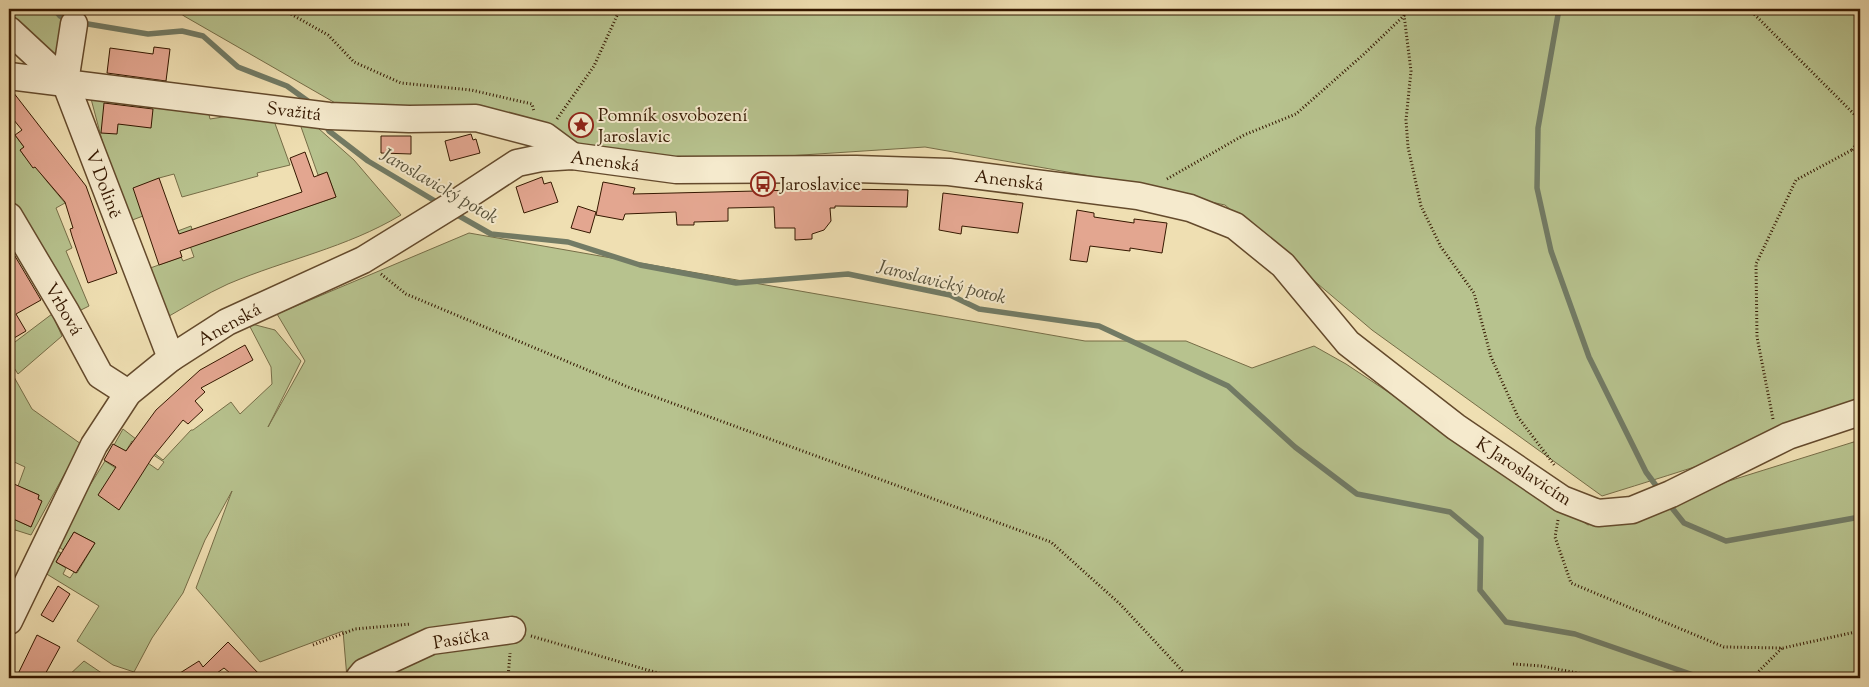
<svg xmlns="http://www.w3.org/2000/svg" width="1869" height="687" viewBox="0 0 1869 687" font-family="'Sorts Mill Goudy',serif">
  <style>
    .green { fill: #b7c28e; stroke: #766d47 }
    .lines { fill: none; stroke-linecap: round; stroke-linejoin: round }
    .stream { stroke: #727b65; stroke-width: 5.5 }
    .building { fill: #e3a690; stroke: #351800 }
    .minor-casing { stroke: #644a2c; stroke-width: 29 }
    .path { stroke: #351800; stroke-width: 3; stroke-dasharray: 1 2.5; stroke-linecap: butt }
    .minor { stroke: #f5eacd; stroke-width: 26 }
    .labels { text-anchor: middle; stroke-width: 4; stroke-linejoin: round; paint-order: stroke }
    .street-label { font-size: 18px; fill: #351800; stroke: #f5eacd }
    .poi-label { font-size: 18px; fill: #351800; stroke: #f5eacd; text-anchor: start }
    .water-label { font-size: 19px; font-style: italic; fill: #58523b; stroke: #f5eacd }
  </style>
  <rect width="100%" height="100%" fill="#efdfb2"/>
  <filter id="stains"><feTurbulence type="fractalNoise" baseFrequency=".004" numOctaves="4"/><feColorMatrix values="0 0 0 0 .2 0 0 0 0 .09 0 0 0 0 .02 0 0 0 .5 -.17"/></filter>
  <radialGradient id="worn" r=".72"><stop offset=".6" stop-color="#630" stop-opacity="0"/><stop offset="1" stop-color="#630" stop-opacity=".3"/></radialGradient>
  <g class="green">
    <polygon points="9,9 61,9 65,16 55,61 9,25"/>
    <path d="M175 9H1860V409C1776 442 1689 469 1602 496L1372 330 1225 205 1090 176 925 147 664 164 344 108 184 16Z"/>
    <polygon points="90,95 208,110 210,119 229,116 273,118 290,165 257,173 258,176 182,197 174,174 159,178 143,216 127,222 107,159"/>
    <path d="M300 124 318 128 354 160 401 215C346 248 287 259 228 284 206 294 185 307 164 319L142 271 181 257 183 261 194 257 188 240 175 232 191 226 197 244 336 197 327 173 318 175Z"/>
    <polygon points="9,132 13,137 15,135 24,147 20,150 25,157 29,154 45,179 65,203 56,208 72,248 66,251 89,306 77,312 9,201"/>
    <polygon points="469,233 1085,341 1186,341 1252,368 1314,346 1346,364 1588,525 1860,440 1860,678 347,678 343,631 260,662 196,588 232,491 205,540 183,593 152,638 134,672 113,665 77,641 99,606 45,573 56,550 61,553 56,562 66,568 63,574 70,578 74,572 77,573 95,543 74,532 63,550 58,546 82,498 105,461 132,479 145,461 158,470 164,462 132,441 126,451 114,445 123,429 163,460 191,430 193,430 231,402 240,414 272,384 271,367 248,323 275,330 301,361 268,427 305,361 277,314"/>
    <polygon points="52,314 62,336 18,374 9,360 9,342 11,345"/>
    <polygon points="9,368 32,409 81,444 31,535 9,528 9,517 31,527 39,495 18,486 25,467 10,460 9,462"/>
    <polygon points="84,661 109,678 66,678"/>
  </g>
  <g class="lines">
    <g class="stream">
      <polyline points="54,9 60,16 70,19"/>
      <polyline points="1559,9 1538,128 1537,188 1551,251 1589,357 1646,472 1660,491"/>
      <polyline points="82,23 148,34 182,31 203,36 238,67 287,86 312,104"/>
      <polyline points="325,124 329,131 368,161 440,204"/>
      <polyline points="454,213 491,234 568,242 640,265 736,283 848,274 950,295 979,309 1099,326 1228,386 1295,447 1357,494 1450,512 1481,538 1480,590 1506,622 1575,634 1702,678"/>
      <polyline points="1668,503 1684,523 1726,541 1860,517"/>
    </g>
  </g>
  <g class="building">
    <polygon points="154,47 170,49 166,81 107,73 110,48 153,54"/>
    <polygon points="9,91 13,92 86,186 117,273 88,283 72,236 70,229 73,228 65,202 35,167 33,168 20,150 24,147 15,135 22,130 9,114"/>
    <polygon points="104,103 153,109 151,128 118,124 117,134 101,133"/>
    <polygon points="471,134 473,140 476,139 480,153 450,161 445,141"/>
    <polygon points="381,136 411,136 411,154 381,153"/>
    <polygon points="305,152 314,177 327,172 336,197 180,251 182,257 159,265 133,188 159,178 179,234 302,192 290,158"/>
    <polygon points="542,177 544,184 551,182 558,202 524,213 516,187"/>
    <polygon points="603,182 635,188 633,194 839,189 908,190 907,207 835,206 835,208 830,208 831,221 824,230 812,234 812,239 795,240 795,228 775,228 774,207 728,208 728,221 694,222 694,225 677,225 676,212 625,214 623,220 596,215"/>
    <polygon points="943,193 1023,203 1018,233 962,226 961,234 939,230"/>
    <polygon points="578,206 596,212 590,233 571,228"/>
    <polygon points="1077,210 1094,213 1094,217 1134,223 1134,219 1167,223 1162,253 1130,248 1130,251 1090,246 1087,262 1070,260"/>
    <polygon points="9,246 41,300 16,314 26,331 9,341"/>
    <polygon points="245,345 253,360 201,388 205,392 195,401 203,410 188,424 183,420 152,458 119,510 98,495 116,467 104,460 113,444 126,451 156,410 200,370"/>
    <polygon points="14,484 39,495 38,499 42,501 31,527 9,517 9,496"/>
    <polygon points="74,532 95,543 76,573 56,562"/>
    <polygon points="58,586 70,594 53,622 41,615"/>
    <polygon points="37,635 60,647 43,678 16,678"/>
    <polygon points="228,642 263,678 236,678 224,668 210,678 172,678 199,661 203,667"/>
  </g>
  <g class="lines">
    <defs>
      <g id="minor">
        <polyline points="9,30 65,82 171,358"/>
        <polyline points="9,76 329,116 409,119 476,118 545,136 572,156"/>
        <polyline points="65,82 74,24"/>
        <polyline points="9,216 66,312 100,375 128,393"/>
        <polyline points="9,621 94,445 128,393 171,358 227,322 363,260 462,199 517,163 541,158 572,156 676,170 856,169 949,172 1138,196 1190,208 1235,226 1283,265 1348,343 1456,427 1562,499 1598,513 1632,510 1671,494 1788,436 1860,412"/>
        <polyline points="359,678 364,672 431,641 512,630"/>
      </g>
    </defs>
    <use href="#minor" class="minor-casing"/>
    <g class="path">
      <polyline points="282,9 328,35 354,62 401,83 471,90 532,104 534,111"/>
      <polyline points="1750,9 1752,12 1860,120"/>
      <polyline points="1404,15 1411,71 1406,120 1408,147 1421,206 1441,247 1474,293 1491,357 1518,417 1555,466"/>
      <polyline points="557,119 594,66 620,9"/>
      <polyline points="1852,150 1860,139"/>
      <polyline points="1167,179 1244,135 1296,114 1364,54 1411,9"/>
      <polyline points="381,274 406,294 628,387 1051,542 1120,604 1189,678"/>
      <polyline points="1773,419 1757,337 1756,264 1796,180 1852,150 1860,150"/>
      <polyline points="1558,520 1555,537 1571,583 1724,647 1783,648 1860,631"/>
      <polyline points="531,636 675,678"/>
      <polyline points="313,645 355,629 411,624"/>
      <polyline points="1513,664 1541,666 1583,674 1588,678"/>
      <polyline points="508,678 510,653"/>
      <polyline points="1747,678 1754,676 1782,648"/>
    </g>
    <use href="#minor" class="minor"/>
  </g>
  <defs>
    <symbol id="sight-ring" viewBox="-11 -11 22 22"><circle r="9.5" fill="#f5eacd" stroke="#8f2418" stroke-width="1.5"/><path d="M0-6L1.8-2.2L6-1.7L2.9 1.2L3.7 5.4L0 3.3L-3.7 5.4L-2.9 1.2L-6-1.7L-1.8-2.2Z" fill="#8f2418"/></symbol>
    <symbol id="bus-ring" viewBox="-11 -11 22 22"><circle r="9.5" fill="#f5eacd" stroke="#8f2418" stroke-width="1.5"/><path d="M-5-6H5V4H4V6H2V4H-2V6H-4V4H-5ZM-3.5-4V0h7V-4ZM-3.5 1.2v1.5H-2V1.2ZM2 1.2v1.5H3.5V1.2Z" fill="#8f2418"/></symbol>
  </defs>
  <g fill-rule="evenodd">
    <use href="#sight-ring" x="567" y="111" width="28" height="28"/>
    <use href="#bus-ring" x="749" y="170" width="28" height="28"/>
  </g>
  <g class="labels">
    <g class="street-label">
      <text transform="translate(294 111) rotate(7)" y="6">Svažitá</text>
      <text transform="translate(605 161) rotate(7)" y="6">Anenská</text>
      <text transform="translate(1009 180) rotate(7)" y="6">Anenská</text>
      <text transform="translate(104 184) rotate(69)" y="6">V Dolině</text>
      <text transform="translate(64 309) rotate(60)" y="6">Vrbová</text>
      <text transform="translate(229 324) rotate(-29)" y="6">Anenská</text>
      <text transform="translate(1524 471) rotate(33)" y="6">K Jaroslavicím</text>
      <text transform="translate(461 638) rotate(-10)" y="6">Pasíčka</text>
    </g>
    <g class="poi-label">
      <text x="598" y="121">Pomník osvobození<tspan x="598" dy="21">Jaroslavic</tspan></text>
      <text x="780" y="190">Jaroslavice</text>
    </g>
    <g class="water-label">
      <text transform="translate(440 185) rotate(30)" y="7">Jaroslavický potok</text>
      <text transform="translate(942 281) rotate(14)" y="7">Jaroslavický potok</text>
    </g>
  </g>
  <rect width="1869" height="687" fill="none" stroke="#efdfb2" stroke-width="30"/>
  <rect x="10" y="10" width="1849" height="667" fill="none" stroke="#351800" stroke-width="2.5"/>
  <rect x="15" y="15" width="1839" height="657" fill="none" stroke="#351800"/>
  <rect width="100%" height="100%" filter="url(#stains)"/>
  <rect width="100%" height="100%" fill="url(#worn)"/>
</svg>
